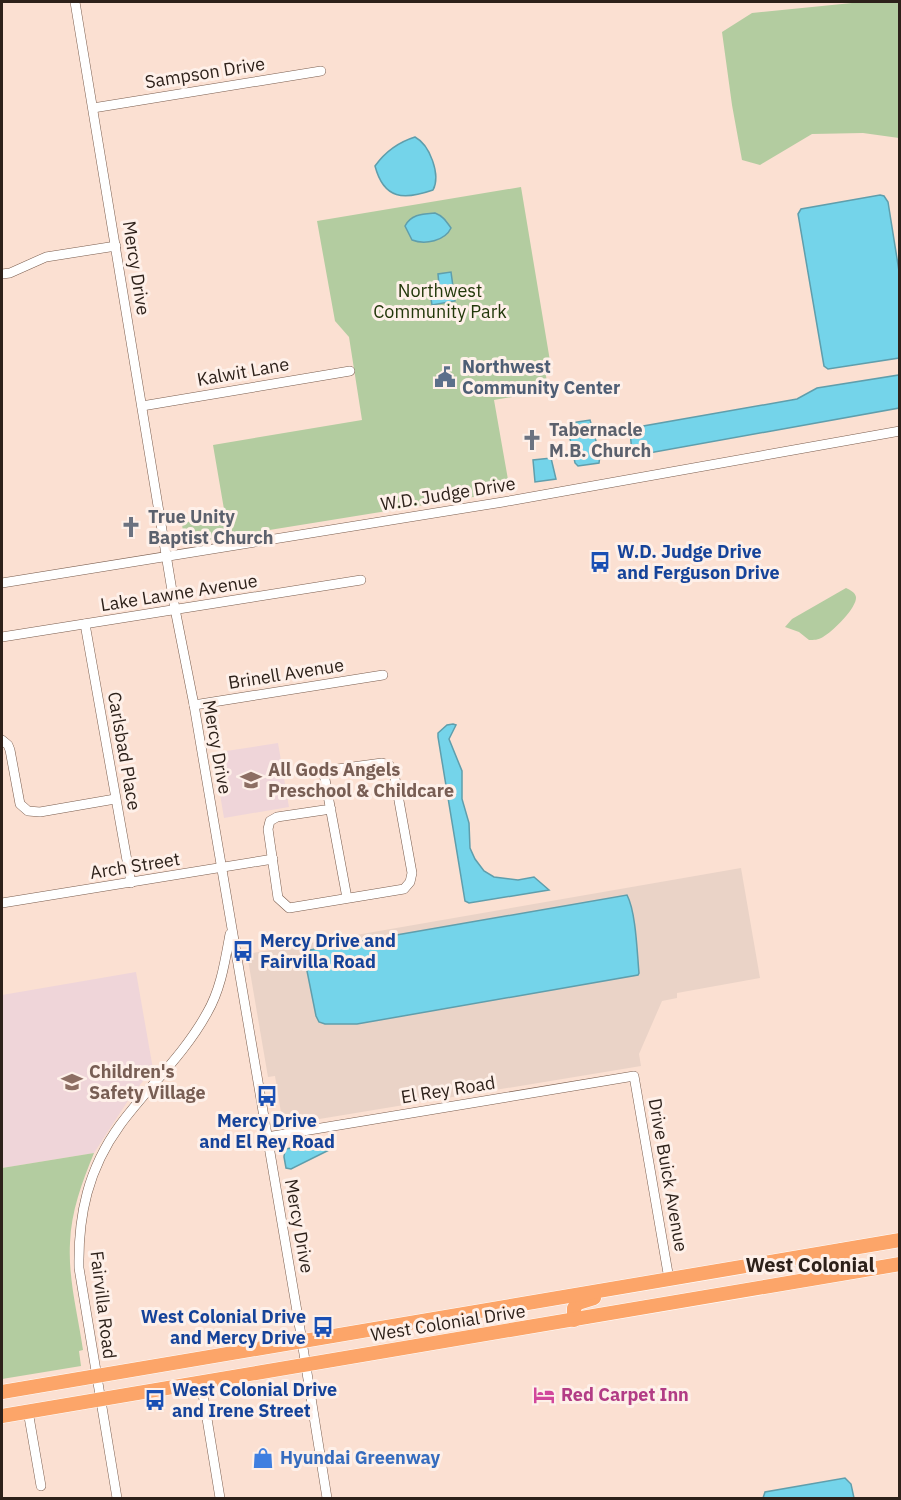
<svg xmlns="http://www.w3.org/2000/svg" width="901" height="1500" viewBox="0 0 901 1500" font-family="'IBM Plex Sans',sans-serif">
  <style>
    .industrial { fill: #ead3c7 }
    .education { fill: #efd5d9 }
    .green { fill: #b3cca0 }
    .water { fill: #74d4ea; stroke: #5f9eac; stroke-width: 1.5 }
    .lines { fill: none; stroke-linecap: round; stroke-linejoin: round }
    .minor-casing { stroke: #7a5d4e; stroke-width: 10 }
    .highway-casing { stroke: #fff; stroke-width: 15 }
    .minor { stroke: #fff; stroke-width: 9 }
    .highway { stroke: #fca569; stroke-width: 14 }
    .labels { text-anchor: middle; stroke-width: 6; stroke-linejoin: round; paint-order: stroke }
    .street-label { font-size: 18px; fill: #2d211a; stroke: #fef0e9 }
    .park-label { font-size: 18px; fill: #22380a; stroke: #fef0e9 }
    .service-label { font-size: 18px; font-weight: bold; fill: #4e5e75; stroke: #fef0e9; text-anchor: start }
    .worship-label { font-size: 18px; font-weight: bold; fill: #5b616d; stroke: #fef0e9; text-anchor: start }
    .transit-label { font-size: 18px; font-weight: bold; fill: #164399; stroke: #fef0e9; text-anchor: start }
    .education-label { font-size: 18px; font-weight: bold; fill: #785e54; stroke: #fef0e9; text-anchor: start }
    .hotel-label { font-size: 18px; font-weight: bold; fill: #b23c85; stroke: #fef0e9; text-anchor: start }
    .shop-label { font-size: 18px; font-weight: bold; fill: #366cbe; stroke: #fef0e9; text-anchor: start }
    .neighbourhood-label { font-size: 20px; font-weight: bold; fill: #2d211a; stroke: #fef0e9 }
  </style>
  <rect width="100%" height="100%" fill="#fbe0d2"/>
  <polygon class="industrial" points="741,868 760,978 677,993 677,998 662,1001 639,1054 641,1066 283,1125 275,1076 268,1077 247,954"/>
  <g class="education">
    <polygon points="278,743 289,807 224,818 213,753"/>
    <polygon points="136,972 153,1069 131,1096 94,1153 2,1168 2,995"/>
  </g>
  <g class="green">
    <polygon points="862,2 899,2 899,138 863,133 812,134 760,165 742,160 732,105 722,32 752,13"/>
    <polygon points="521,187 552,373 545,368 548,391 494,400 510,491 184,544 182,523 225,515 213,445 362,420 349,337 335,321 317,221"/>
    <path d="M846 588C850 590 855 592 856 597 857 608 832 632 823 637 818 640 814 640 809 640L799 632 785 627 792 619Z"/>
    <path d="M94 1153C82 1182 71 1212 70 1243 68 1279 78 1315 83 1350L79 1351 81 1366 2 1379V1168Z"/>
  </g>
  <g class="water">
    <path d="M415 137C430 145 441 175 433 190 404 200 384 200 375 166 385 152 399 142 415 137Z"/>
    <polygon points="880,195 884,196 888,202 899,271 899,358 828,369 824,366 798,214 801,209"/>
    <path d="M435 213C443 216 446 221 451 228 445 241 425 245 412 240L405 226C411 214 423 214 435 213Z"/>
    <polygon points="451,272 455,301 432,305 429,287 439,285 438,274"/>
    <polygon points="899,375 899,408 638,455 632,452 630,432 632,428 797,399 817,388"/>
    <polygon points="590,420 600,455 599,463 578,466 575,463 568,429 571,423"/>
    <polygon points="551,458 556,479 535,482 533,460"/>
    <polygon points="453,724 456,725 449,739 462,771 462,799 469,823 470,848 475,859 484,871 494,877 518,880 534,877 549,890 469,903 465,901 438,737 438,733 447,725"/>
    <path d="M627 895C636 912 637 952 639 973L638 975 357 1024H325L319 1022 316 1016 304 956 310 950Z"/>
    <polygon points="327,1143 329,1150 291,1169 286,1168 284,1157 285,1149"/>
    <polygon points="845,1478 851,1484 854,1498 763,1498 765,1492"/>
  </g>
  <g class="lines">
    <defs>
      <g id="minor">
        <polyline points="75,2 175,609 194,705 300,1329 327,1498"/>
        <polyline points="93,108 321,71"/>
        <polyline points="2,274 10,273 46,257 116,246"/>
        <polyline points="142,406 350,371"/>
        <polyline points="2,583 503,502 900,431"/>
        <polyline points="85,624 131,883"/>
        <polyline points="2,637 361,580"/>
        <polyline points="194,705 383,675"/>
        <polyline points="2,740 8,745 10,750 20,804 28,811 40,812 115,799"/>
        <polyline points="331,809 277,817 270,821 268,829 278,898 289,908 404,889 410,882 412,873 394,773 389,765 382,763 330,770 324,774 347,898"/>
        <polyline points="2,903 273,859"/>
        <polyline points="267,1137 634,1076 669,1279"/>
        <polyline points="201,1382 220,1498"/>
        <polyline points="28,1411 41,1486"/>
        <path d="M117 1498 79 1268C78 1215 88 1169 120 1125 148 1087 184 1055 207 1013 221 989 225 961 230 934"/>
      </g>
      <g id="highway">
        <polyline points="816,1270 836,1265 843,1259 842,1250"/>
        <polyline points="574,1320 574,1308 578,1303 594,1298"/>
        <polyline points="2,1392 900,1240"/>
        <polyline points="2,1416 900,1264"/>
      </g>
    </defs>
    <use href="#minor" class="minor-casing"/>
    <use href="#highway" class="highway-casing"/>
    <use href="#minor" class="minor"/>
    <use href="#highway" class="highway"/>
  </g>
  <defs>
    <symbol id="civic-bare" viewBox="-9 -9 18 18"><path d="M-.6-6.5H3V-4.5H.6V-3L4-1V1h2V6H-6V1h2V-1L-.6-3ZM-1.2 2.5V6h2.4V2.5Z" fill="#5c6f8a" stroke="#fef0e9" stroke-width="2.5" paint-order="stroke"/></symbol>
    <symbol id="church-bare" viewBox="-9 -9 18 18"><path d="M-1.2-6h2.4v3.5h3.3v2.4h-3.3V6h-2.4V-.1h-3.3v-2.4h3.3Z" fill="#6b7280" stroke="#fef0e9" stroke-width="2.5" paint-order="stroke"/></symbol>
    <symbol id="bus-bare" viewBox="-9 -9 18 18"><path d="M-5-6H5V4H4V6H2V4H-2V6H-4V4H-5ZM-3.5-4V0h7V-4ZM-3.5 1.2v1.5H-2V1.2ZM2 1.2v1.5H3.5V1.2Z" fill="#1a4fb4" stroke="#fef0e9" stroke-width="2.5" paint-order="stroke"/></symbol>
    <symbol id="school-bare" viewBox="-9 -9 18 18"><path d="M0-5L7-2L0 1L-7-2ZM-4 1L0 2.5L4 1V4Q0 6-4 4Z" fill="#8d6e63" stroke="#fef0e9" stroke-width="2.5" paint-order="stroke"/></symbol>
    <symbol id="hotel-bare" viewBox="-9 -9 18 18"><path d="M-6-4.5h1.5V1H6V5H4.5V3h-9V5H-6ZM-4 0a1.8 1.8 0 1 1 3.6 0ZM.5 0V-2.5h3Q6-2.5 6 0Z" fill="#d1479c" stroke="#fef0e9" stroke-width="2.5" paint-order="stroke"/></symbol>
    <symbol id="shop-bare" viewBox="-9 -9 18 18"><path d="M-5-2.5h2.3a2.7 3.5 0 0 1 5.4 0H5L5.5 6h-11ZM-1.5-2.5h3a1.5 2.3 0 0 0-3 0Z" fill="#3f7fe0" stroke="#fef0e9" stroke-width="2.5" paint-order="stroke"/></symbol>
  </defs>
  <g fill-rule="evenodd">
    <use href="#civic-bare" x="430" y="362" width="30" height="30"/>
    <use href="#church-bare" x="517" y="425" width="30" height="30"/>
    <use href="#church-bare" x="116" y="512" width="30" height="30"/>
    <use href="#bus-bare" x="585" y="547" width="30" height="30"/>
    <use href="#school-bare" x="236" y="765" width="30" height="30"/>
    <use href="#bus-bare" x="228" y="936" width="30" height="30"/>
    <use href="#school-bare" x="57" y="1067" width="30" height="30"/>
    <use href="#bus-bare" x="252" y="1081" width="30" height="30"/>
    <use href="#bus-bare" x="308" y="1312" width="30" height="30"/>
    <use href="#hotel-bare" x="529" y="1380" width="30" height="30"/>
    <use href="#bus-bare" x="140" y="1385" width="30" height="30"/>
    <use href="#shop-bare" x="248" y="1443" width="30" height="30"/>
  </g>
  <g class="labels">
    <g class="street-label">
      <text transform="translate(205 73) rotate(-9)" y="6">Sampson Drive</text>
      <text transform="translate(136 268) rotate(81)" y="6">Mercy Drive</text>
      <text transform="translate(243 372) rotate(-10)" y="6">Kalwit Lane</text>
      <text transform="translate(448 494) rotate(-9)" y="6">W.D. Judge Drive</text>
      <text transform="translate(179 593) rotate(-9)" y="6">Lake Lawne Avenue</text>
      <text transform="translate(286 674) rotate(-9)" y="6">Brinell Avenue</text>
      <text transform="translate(217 747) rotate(80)" y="6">Mercy Drive</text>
      <text transform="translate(124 751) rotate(80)" y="6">Carlsbad Place</text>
      <text transform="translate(135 866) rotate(-9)" y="6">Arch Street</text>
      <text transform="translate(448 1090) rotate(-9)" y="6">El Rey Road</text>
      <text transform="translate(668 1175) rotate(80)" y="6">Drive Buick Avenue</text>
      <text transform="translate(299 1226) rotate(80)" y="6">Mercy Drive</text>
      <text transform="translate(103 1305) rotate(83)" y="6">Fairvilla Road</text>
      <text transform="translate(448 1323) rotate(-9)" y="6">West Colonial Drive</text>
    </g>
    <g class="park-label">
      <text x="440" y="297">Northwest<tspan x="440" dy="21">Community Park</tspan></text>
    </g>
    <g class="service-label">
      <text x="462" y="373">Northwest<tspan x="462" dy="21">Community Center</tspan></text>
    </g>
    <g class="worship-label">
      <text x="549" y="436">Tabernacle<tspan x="549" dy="21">M.B. Church</tspan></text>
      <text x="148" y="523">True Unity<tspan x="148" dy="21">Baptist Church</tspan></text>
    </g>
    <g class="transit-label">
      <text x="617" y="558">W.D. Judge Drive<tspan x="617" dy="21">and Ferguson Drive</tspan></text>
      <text x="260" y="947">Mercy Drive and<tspan x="260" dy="21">Fairvilla Road</tspan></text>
      <text x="267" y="1127" text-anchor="middle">Mercy Drive<tspan x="267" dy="21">and El Rey Road</tspan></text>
      <text x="306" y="1323" text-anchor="end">West Colonial Drive<tspan x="306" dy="21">and Mercy Drive</tspan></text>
      <text x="172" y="1396">West Colonial Drive<tspan x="172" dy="21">and Irene Street</tspan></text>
    </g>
    <g class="education-label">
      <text x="268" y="776">All Gods Angels<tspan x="268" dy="21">Preschool &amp; Childcare</tspan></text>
      <text x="89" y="1078">Children's<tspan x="89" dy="21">Safety Village</tspan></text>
    </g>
    <g class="hotel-label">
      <text x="561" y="1401">Red Carpet Inn</text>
    </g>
    <g class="shop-label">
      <text x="280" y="1464">Hyundai Greenway</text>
    </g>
    <g class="neighbourhood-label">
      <text x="810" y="1272">West Colonial</text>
    </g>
  </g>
  <rect width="901" height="1500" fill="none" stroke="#2d211a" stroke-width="6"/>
</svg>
